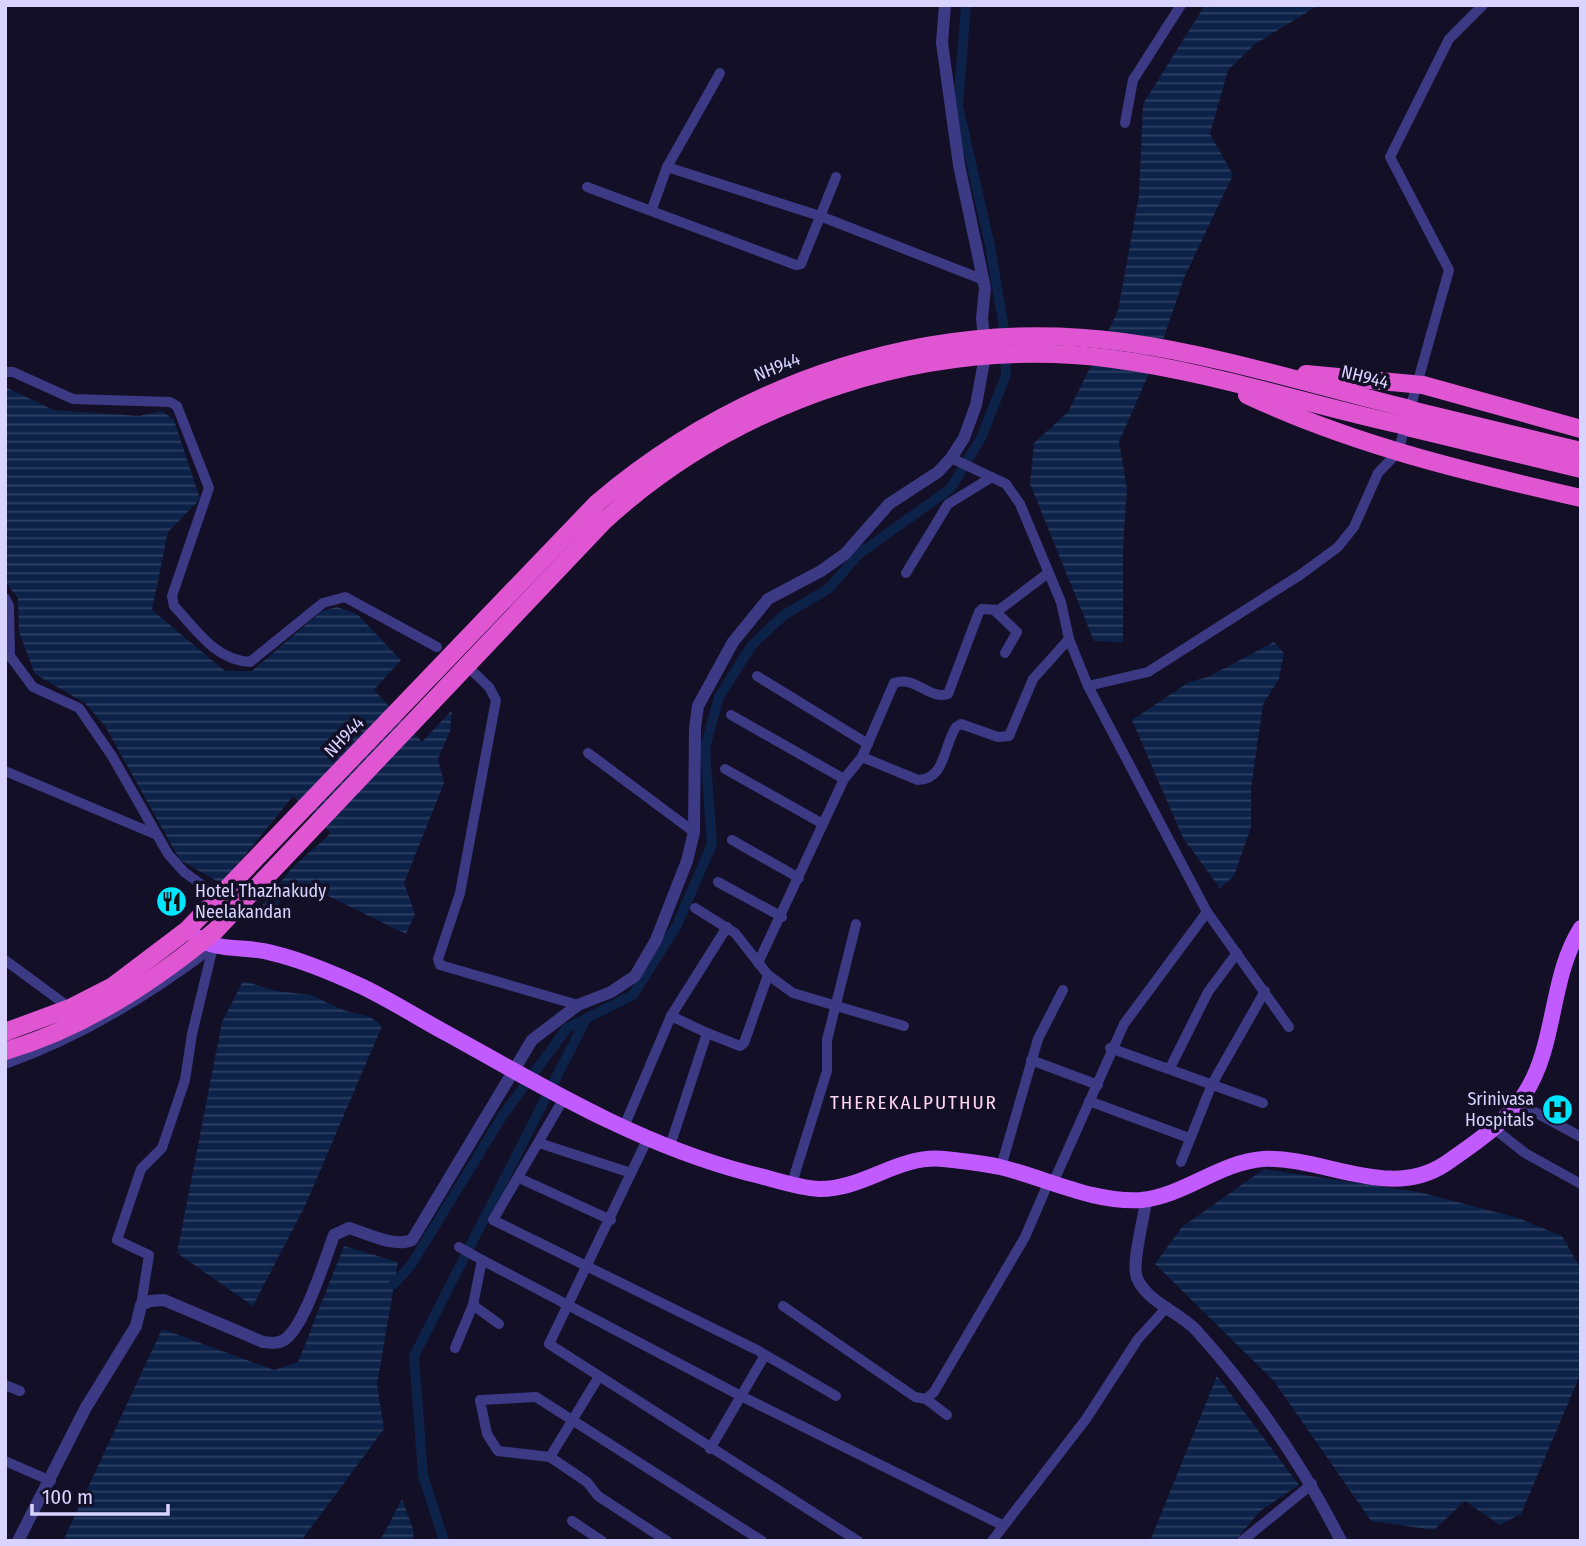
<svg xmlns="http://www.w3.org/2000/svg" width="1586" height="1546" viewBox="0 0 1586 1546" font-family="'Fira Sans Condensed',sans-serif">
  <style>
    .water { fill: url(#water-rules) }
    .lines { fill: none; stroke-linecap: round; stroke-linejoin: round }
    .canal { stroke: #0c2248; stroke-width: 10 }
    .minor { stroke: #3d3a85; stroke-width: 10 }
    .tertiary { stroke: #3d3a85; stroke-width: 12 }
    .primary { stroke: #c25bff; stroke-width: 16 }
    .trunk { stroke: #e055d1; stroke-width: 18 }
    .trunk-bridge { stroke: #e055d1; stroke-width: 18 }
    .labels { text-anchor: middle; stroke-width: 7; stroke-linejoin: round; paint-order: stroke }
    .street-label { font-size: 18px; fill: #d9d4ff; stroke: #130f26 }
    .poi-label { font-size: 18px; fill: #d9d4ff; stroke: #130f26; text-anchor: start }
    .neighbourhood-label { font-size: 19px; letter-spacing: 2px; fill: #ffd6f0; stroke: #130f26 }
  </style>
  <defs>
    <pattern id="water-rules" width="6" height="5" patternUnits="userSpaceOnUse" patternTransform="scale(1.75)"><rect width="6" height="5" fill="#0c2248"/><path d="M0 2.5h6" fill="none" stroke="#2f4163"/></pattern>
  </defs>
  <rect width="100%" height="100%" fill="#130f26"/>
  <g class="water">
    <polygon points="1205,5 1319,5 1255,44 1228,70 1210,134 1233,175 1184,278 1161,346 1119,442 1127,488 1123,547 1123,642 1094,641 1030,484 1034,443 1068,412 1118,311 1139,196 1143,104"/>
    <polygon points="5,387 54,410 139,416 162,411 174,420 200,499 168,532 152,610 225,671 252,671 322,611 337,607 357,614 401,660 374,690 422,742 452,710 450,731 438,759 444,783 404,883 415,914 406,934 324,894 287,890 270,916 259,909 292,868 331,833 293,796 222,884 180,860 105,726 85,703 35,674 19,632 18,598 5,582"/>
    <polygon points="1274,642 1284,653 1279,679 1263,704 1251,789 1251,827 1234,876 1220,888 1183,838 1132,720 1189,682 1208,677"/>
    <polygon points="243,981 277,991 311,995 343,1010 370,1017 382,1026 305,1206 253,1306 177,1253 222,1022"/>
    <polygon points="1264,1169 1419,1192 1518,1218 1562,1236 1581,1269 1581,1373 1521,1514 1500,1525 1465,1501 1434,1530 1371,1521 1274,1381 1155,1264 1182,1227"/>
    <polygon points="344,1246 398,1262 377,1385 384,1429 301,1541 63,1541 162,1329 274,1370 298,1362"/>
    <polygon points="1217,1376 1299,1485 1260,1511 1235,1541 1150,1541"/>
    <polygon points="402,1499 414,1532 412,1541 380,1541"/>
  </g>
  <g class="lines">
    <g class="canal">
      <polyline points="394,1284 411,1265 503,1115 567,1028 633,995 677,925 712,844 705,748 719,697 752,645 784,615 828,589 860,553 950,489 981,438 1006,375 1003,322 990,246 958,106 966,5"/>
      <polyline points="444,1541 423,1475 414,1356 586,1019"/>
    </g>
    <g class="minor">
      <polyline points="1125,123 1133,80 1181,5"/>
      <polyline points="667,167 820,216 984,280"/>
      <polyline points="587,187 796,265 801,264 836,177"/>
      <polyline points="652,209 667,167 720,73"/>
      <path d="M5 372H13L73 399 170 402 177 406 209 488 172 596 174 606C197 630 215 660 250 662L323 603 345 597 437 647"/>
      <polyline points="951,458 1006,484 1020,504 1061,602 1069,639 1088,686 1207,912 1289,1027"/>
      <polyline points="906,573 948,504 992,477"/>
      <polyline points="5,598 9,606 10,656 33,687 79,708 112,756 168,854 184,872 220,898"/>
      <polyline points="996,612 1017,632 1005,653"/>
      <polyline points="466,665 489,687 496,700 460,893 438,959 440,965 578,1005"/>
      <polyline points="757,676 868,744"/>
      <polyline points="1088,686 1148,672 1300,575 1338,547 1354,527 1378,473 1398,452 1449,270 1390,157 1449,39 1483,5"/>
      <polyline points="731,715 844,779"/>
      <polyline points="588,753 694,832"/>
      <path d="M862 757 918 780C946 779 943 746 956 727L961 724 998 737 1009 736 1033 679 1069 639"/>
      <polyline points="725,769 823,824"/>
      <polyline points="5,771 157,835"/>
      <polyline points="732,840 799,878"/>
      <polyline points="718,882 782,917"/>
      <polyline points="695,908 735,933 768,975 744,1043 740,1046 707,1033"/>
      <polyline points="5,960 70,1008"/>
      <path d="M758 963 844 779 862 757 894 683C915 675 929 700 948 694L979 612 982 609 999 610 1048 573"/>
      <polyline points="768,975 793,993 904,1026"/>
      <polyline points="1110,1048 1263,1103"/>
      <polyline points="1031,1060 1098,1085"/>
      <path d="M5 1064C81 1037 150 995 213 947"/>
      <polyline points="1170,1068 1208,992 1237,953"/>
      <polyline points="564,1098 493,1220 757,1350 836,1396"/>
      <polyline points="1089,1101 1189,1138"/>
      <polyline points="1518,1103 1581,1137"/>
      <polyline points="1492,1127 1525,1153 1581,1184"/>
      <polyline points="623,1129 671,1016 727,927"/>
      <polyline points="647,1140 549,1344 858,1541"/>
      <polyline points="539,1143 631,1173"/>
      <polyline points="669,1149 707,1033 671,1016"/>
      <polyline points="1181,1162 1212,1084 1265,991"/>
      <polyline points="1001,1167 1038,1039 1063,990"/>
      <polyline points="519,1178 611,1220"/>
      <polyline points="792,1183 827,1071 827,1040 856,924"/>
      <polyline points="1053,1183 1124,1024 1207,912"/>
      <polyline points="459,1247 482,1260"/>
      <polyline points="141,1305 149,1255 117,1240 141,1169 162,1148 185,1080 192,1034 213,947"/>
      <polyline points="473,1305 499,1324"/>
      <polyline points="783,1306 915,1397 926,1399 934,1392 1025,1237 1049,1181"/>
      <polyline points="455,1348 473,1305 482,1260 741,1396 1002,1525"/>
      <polyline points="5,1385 20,1391"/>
      <polyline points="926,1399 947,1415"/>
      <polyline points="710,1449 765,1355"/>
      <polyline points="550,1457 598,1378"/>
      <polyline points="5,1461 51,1481"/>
      <polyline points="572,1521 602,1541"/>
      <polyline points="667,1541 598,1496 587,1482 550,1457 498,1451 487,1434 480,1400 536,1397 762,1541"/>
      <polyline points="992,1541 1086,1419 1138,1339 1167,1307"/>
      <polyline points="1242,1541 1312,1484"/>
    </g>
    <g class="tertiary">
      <polyline points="945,5 942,43 959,165 985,288 982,318 984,339"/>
      <path d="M1146 1200C1144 1219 1131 1264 1137 1278 1147 1302 1179 1312 1196 1330 1253 1393 1303 1466 1341 1541"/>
      <path d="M18 1541 85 1409 136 1326 141 1305 150 1301 164 1300 263 1342C271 1343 277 1344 284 1340 304 1328 325 1259 334 1235L349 1228C366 1233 394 1248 412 1240L532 1040 578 1005 611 992 635 976 656 940 687 861 694 832 695 728 698 706 733 642 768 599 821 571 845 554 889 504 938 472 951 458 964 438 976 405 985 356"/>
    </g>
    <path class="primary" d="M195 936C218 953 245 945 272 953 302 960 335 974 363 987 392 1001 420 1019 448 1034 545 1088 640 1145 748 1173 770 1178 797 1188 819 1189 863 1190 899 1154 944 1159 963 1161 982 1163 1000 1167 1046 1178 1093 1203 1141 1200 1184 1196 1220 1162 1263 1159 1323 1156 1389 1201 1445 1164 1471 1146 1507 1122 1524 1095 1557 1046 1549 978 1581 928"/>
    <g class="trunk">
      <polyline points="1306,374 1423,385 1581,429"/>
      <path d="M1247 395C1353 445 1467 472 1581 498"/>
      <polyline points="1415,411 1581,451"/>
      <polyline points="1411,428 1581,469"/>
      <path d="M5 1032 70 1008 113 986 187 930 597 503C742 380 932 316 1123 342 1218 355 1313 385 1406 408"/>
      <path d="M5 1051C81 1029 155 981 215 931L604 521C739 398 930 335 1113 359 1211 372 1306 404 1402 425"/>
    </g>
    <g class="trunk-bridge">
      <polyline points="1406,408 1415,411"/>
      <polyline points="1402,425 1411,428"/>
    </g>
  </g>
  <defs>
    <symbol id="restaurant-disc" viewBox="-11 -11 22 22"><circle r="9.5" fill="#00e5ff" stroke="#130f26"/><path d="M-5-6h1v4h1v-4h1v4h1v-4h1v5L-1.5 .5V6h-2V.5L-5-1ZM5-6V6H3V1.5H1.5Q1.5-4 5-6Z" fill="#111"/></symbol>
    <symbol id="hospital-disc" viewBox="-11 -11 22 22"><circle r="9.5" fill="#00e5ff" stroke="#130f26"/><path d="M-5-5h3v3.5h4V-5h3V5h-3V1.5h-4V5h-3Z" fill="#111"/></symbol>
  </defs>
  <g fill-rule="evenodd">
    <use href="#restaurant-disc" x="154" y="884" width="35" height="35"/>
    <use href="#hospital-disc" x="1540" y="1092" width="35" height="35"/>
  </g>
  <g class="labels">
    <g class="street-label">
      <text transform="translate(777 367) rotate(-22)" y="6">NH944</text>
      <text transform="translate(1365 377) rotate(14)" y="6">NH944</text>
      <text transform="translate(344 737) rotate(-46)" y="6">NH944</text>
    </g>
    <g class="poi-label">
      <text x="195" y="897">Hotel Thazhakudy<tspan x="195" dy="21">Neelakandan</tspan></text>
      <text x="1534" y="1105" text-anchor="end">Srinivasa<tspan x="1534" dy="21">Hospitals</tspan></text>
    </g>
    <g class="neighbourhood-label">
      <text x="914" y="1109">THEREKALPUTHUR</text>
    </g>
  </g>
  <rect width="1586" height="1546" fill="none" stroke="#d9d4ff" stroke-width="14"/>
  <path d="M32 1504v10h136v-10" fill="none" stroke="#d9d4ff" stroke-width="3.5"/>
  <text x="42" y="1504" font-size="21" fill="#d9d4ff" stroke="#130f26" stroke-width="5" paint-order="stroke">100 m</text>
</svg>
